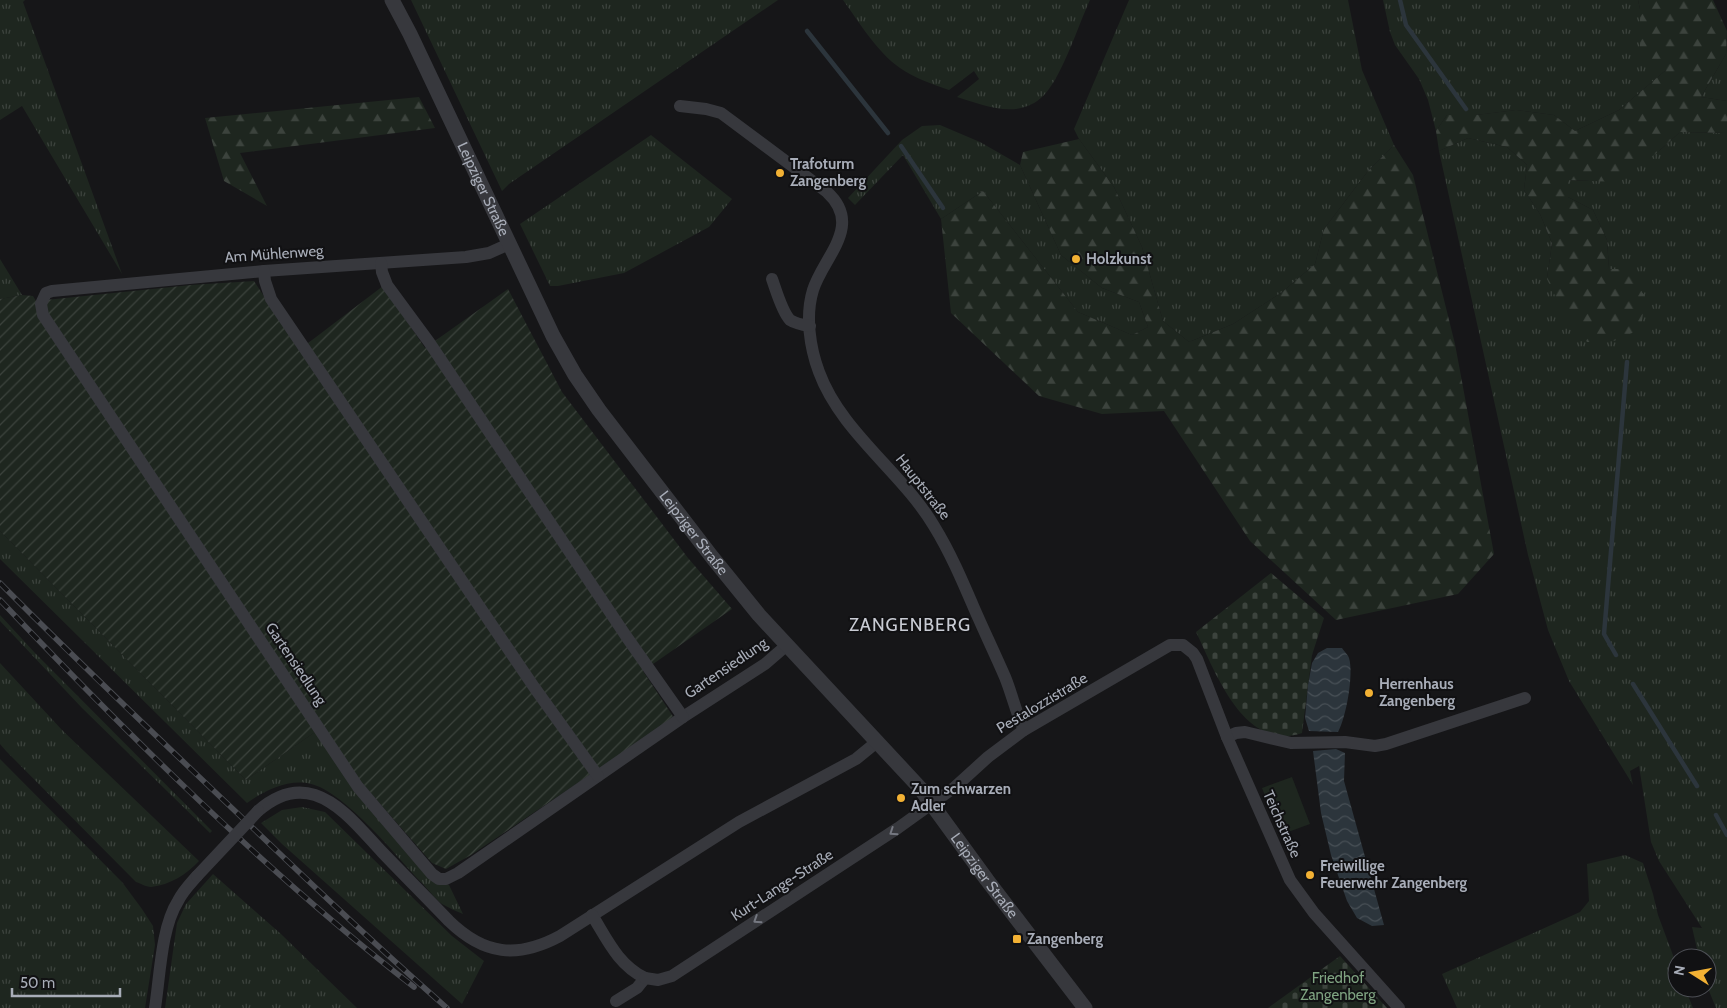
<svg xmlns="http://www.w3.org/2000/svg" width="1727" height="1008" viewBox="0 0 1727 1008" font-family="Cabin,sans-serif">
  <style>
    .grass { fill: url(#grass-tufts) }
    .forest { fill: url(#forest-firs) }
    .cemetery { fill: url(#cemetery-stones) }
    .park { fill: #1e261f }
    .garden { fill: url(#garden-furrows) }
    .water { fill: url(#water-waves) }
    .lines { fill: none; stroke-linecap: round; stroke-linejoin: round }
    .stream { stroke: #2c353c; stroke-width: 4.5 }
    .minor { stroke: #37383d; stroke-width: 12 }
    .tertiary { stroke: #37383d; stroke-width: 15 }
    .rail-casing { stroke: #4a4c52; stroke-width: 5.5 }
    .rail { stroke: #111113; stroke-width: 4; stroke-dasharray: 11; stroke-linecap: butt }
    .minor-bridge { stroke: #37383d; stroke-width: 12 }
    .oneway { stroke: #757881 }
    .poi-dot { fill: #f2b134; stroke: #111113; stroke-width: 2 }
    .labels { text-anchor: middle; stroke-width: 4; stroke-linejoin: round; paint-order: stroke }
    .poi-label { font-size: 15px; font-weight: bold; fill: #a8adb8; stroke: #111113; text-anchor: start }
    .street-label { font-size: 15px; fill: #a8adb8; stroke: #111113 }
    .park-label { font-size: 15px; fill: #7fa381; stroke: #111113 }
    .quarter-label { font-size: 18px; letter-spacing: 1px; fill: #c9ccd4; stroke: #111113 }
  </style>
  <defs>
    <pattern id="grass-tufts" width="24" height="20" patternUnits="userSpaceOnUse" patternTransform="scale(1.25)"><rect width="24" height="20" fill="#1e261f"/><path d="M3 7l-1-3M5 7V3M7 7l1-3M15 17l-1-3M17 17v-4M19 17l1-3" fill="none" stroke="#3c433d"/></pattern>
    <pattern id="forest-firs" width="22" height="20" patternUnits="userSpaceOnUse" patternTransform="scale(1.25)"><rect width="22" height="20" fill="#1e261f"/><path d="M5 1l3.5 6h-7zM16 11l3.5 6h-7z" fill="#3c433d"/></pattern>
    <pattern id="cemetery-stones" width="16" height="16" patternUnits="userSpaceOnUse" patternTransform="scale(1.25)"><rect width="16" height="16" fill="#1e261f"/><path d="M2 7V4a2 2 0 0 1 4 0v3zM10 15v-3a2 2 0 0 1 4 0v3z" fill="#3c433d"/></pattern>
    <pattern id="garden-furrows" width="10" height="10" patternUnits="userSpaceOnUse" patternTransform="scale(1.25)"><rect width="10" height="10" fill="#1e261f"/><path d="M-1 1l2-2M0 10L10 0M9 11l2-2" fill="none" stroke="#3c433d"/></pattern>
    <pattern id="water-waves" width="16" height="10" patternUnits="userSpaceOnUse" patternTransform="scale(1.25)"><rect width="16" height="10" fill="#2c353c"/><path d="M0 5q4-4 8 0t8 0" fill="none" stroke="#485056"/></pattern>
  </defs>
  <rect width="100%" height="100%" fill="#161618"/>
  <g class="grass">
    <polygon points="0,0 25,0 23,2 122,274 22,106 0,120"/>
    <polygon points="411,0 778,0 509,184 502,191"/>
    <path d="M843 0H1090C1078 26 1063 74 1045 94 1039 101 1030 106 1021 108 1001 113 977 103 957 97L979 79 974 71 949 90C932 84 914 78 900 68 877 52 859 22 843 0Z"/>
    <polygon points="1129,0 1348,0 1362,70 1394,145 1368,171 1324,229 1315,264 1281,293 1233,324 1189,342 1163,321 1142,247 1114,187 1079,139 1074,129"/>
    <polygon points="1383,0 1638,0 1640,9 1666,70 1619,110 1575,131 1554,115 1516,110 1476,115 1447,115 1436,131 1428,100 1419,79 1395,45 1390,32"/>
    <polygon points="1727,36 1727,101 1701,97 1726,54"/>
    <polygon points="940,125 980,142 1020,165 1061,255 1102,288 1139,302 1148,327 1132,335 1078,312 983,191 941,219 903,155 855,205 848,198 902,140 922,126"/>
    <polygon points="1680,132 1727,133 1727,1008 1716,1008 1707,986 1707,958 1699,958 1692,927 1702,928 1659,861 1651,842 1639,766 1630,771 1633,785 1569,681 1548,630 1528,555 1439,151 1468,138 1507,147 1527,165 1524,190 1540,214 1552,243 1547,279 1609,269 1607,240 1593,210 1568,197 1568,180 1588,181 1659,151"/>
    <polygon points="651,135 732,199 709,227 624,273 558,286 550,286 520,224"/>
    <polygon points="0,259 22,295 0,299"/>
    <path d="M0 531 246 780 315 732 434 880 449 885 463 914C456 911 449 908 442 904 435 899 428 889 421 882 396 856 342 788 307 783 285 780 264 791 247 803L0 559Z"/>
    <polygon points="0,615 35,653 212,831 210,833 82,708 0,621"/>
    <path d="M0 663 62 730 199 861C187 874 170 885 151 887 146 887 140 883 136 882L6 751 0 744Z"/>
    <polygon points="0,759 122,882 142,909 153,926 155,945 145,1008 0,1008"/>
    <polygon points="302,807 325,812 452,936 484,961 462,1004 282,844 261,823 282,810"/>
    <polygon points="1625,855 1643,863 1653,894 1658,915 1677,966 1677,988 1685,988 1693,1008 1457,1008 1442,974 1580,912 1589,901 1587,864"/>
    <polygon points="213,874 281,934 357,1008 165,1008 177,923 186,904"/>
  </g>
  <g class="forest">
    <polygon points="1638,0 1713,0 1727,31 1726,54 1701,97 1727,101 1727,133 1680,132 1659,151 1617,182 1568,180 1568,197 1593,210 1607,240 1609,269 1624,269 1645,296 1641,329 1614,341 1587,342 1561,308 1547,279 1552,243 1540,214 1524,190 1527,165 1507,147 1468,138 1439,151 1436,131 1447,115 1476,115 1516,110 1554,115 1575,131 1619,110 1666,70 1640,52 1640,9"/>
    <polygon points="419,97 435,128 240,153 267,206 224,181 205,118"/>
    <polygon points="1079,139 1114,187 1142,247 1163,321 1189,342 1233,324 1281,293 1315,264 1324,229 1368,171 1394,145 1413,175 1455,344 1494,554 1458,594 1336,620 1250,541 1164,411 1102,414 1039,396 951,313 941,219 983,191 1078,312 1132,335 1148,327 1139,302 1102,288 1061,255 1020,165 1023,152"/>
  </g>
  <g class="cemetery">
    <path d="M1271 573 1324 618 1312 655 1302 733C1244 753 1215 671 1196 632Z"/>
    <polygon points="1340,956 1387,1008 1268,1008"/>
  </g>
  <polygon class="park" points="1292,777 1310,824 1280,835 1262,788"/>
  <polygon class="garden" points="254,281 299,350 383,286 425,348 508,289 562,392 688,558 732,609 643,671 674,718 471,855 446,869 432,863 361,782 315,732 246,780 0,531 0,299 22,295 33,296 36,301 191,285"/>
  <g class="water">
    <path d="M1327 648H1342C1344 651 1348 655 1349 658 1354 674 1346 718 1338 732L1309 731 1305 718 1308 685 1312 663 1318 653Z"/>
    <polygon points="1336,749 1345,753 1344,781 1384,925 1372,926 1357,918 1347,901 1331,855 1321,813 1313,751"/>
  </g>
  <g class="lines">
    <g class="stream">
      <polyline points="1400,0 1406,25 1466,109"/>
      <polyline points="807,31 888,133"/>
      <polyline points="901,146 943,208"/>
      <polyline points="1616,655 1604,634 1627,362"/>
      <polyline points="1633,684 1697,786"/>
      <polyline points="1716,815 1727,835"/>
    </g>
    <g class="minor">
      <path d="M680 106 706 109 721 113 827 192C864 226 823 257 813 290 805 316 810 348 819 372 841 432 902 472 934 526 950 552 962 580 974 608 984 631 995 654 1005 677 1012 694 1016 713 1024 730"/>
      <polyline points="509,244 489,253 466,257 264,271 52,291 46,293 41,304 43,315 358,787 432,874 439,879 446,879 458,873 683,717 765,664 787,645"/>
      <polyline points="381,263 382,272 387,285 429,342 626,636 683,717"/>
      <polyline points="264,271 265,281 271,299 534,687 598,776"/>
      <path d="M772 279C776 290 782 312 790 320 796 324 803 325 810 326"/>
      <polyline points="1227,737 1236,733 1245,732 1291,743 1345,742 1375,746 1386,744 1525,698"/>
      <path d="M258 811C274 797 293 788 315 795 342 804 363 832 382 852 404 875 427 898 449 921 484 955 517 959 560 936L739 822 856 759 878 741"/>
      <path d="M592 915C607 939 618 965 645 978L637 988 616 1001"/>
      <polyline points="645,978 658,980 672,976 898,828 955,787 988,757 1024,730 1170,645 1183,645 1193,653 1197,659 1227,737 1290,880 1314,913 1399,1008"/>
      <path d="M155 1008C160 976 161 928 178 901 183 891 190 884 197 876"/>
    </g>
    <path class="tertiary" id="s1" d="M392 0 410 34 553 336 575 375 599 410 712 557 759 615 920 788 987 880 1085 1008"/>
    <defs>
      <g id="rail">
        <path d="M0 583C76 660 155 735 234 810 304 877 374 944 447 1008"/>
        <path d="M0 600C129 736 266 872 414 987"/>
      </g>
    </defs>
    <use href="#rail" class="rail-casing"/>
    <use href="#rail" class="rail"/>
    <polyline class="minor-bridge" points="197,876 258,811"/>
  </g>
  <defs><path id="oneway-chevron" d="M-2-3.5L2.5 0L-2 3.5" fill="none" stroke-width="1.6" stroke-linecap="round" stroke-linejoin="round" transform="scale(1.25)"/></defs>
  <g class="oneway">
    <use href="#oneway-chevron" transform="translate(893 832) rotate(146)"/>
    <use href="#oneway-chevron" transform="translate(757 920) rotate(147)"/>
  </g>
  <g class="poi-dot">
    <circle cx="780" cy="173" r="5"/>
    <circle cx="1076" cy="259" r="5"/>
    <circle cx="1369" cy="693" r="5"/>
    <circle cx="901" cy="798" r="5"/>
    <circle cx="1310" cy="875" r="5"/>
    <rect x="1012" y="934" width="10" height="10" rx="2.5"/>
  </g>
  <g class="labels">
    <g class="poi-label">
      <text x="790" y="169">Trafoturm<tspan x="790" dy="17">Zangenberg</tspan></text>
      <text x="1086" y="264">Holzkunst</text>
      <text x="1379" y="689">Herrenhaus<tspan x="1379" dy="17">Zangenberg</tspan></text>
      <text x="911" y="794">Zum schwarzen<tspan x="911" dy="17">Adler</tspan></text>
      <text x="1320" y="871">Freiwillige<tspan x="1320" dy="17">Feuerwehr Zangenberg</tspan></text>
      <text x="1027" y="944">Zangenberg</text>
    </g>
    <g class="street-label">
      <text dy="5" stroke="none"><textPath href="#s1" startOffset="210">Leipziger Straße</textPath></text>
      <text transform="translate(274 254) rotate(-4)" y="5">Am Mühlenweg</text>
      <text transform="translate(923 487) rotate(52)" y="5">Hauptstraße</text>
      <text dy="5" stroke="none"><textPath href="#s1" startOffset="615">Leipziger Straße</textPath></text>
      <text transform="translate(296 664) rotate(56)" y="5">Gartensiedlung</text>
      <text transform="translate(726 668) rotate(-34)" y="5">Gartensiedlung</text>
      <text transform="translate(1042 703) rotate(-31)" y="5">Pestalozzistraße</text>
      <text transform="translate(1282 824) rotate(66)" y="5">Teichstraße</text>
      <text dy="5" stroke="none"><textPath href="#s1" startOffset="1065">Leipziger Straße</textPath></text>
      <text transform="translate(782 885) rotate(-33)" y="5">Kurt-Lange-Straße</text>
    </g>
    <g class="park-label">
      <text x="1338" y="983">Friedhof<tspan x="1338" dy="17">Zangenberg</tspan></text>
    </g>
    <g class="quarter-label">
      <text x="910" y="631">ZANGENBERG</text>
    </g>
  </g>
  <g transform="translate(1692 973) rotate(281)"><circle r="24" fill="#111113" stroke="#4d4f55"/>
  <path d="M0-4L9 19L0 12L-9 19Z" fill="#f2b134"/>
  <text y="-8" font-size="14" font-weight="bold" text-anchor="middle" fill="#a8adb8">N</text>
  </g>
  <path d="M12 988v8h108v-8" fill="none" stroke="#a8adb8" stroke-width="2.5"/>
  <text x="20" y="988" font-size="15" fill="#a8adb8" stroke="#111113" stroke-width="4" paint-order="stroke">50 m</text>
</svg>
